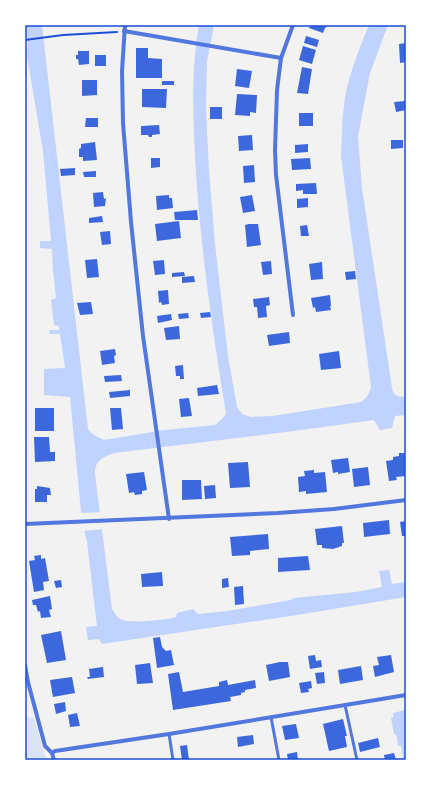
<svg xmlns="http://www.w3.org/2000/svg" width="431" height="785" viewBox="0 0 431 785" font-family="Overpass,sans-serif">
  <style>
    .green { fill: #dbe4f7 }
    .water { fill: #bfd3fe }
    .pier { fill: #f2f2f2 }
    .building { fill: #3d67dc }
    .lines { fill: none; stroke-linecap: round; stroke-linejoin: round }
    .path { stroke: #1d4ed8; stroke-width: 2 }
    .service { stroke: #5277de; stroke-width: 3 }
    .minor { stroke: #5277de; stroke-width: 4 }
    .neatline { fill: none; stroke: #1d4ed8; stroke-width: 1.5 }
  </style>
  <rect width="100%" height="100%" fill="#f2f2f2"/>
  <polygon class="green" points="25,717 34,718 43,749 47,760 25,760"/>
  <g class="water">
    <path d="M25 25H42L88 429 94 435 104 440 164 430 215 425 222 419 226 414C212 329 200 244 195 158 193 112 191 70 199 25H214L207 62 206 108 209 170 215 244 228 356 237 407 242 414 251 417 273 416 361 402C367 398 369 394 371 387L341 156C342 135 342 113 346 92 351 69 360 47 369 25H388L370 73 358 136 362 188 392 388C394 396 398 398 406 396V415L395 416 392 428 380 430 374 420 294 431 114 453C102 458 95 460 95 474L112 609C114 612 117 617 120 619 129 624 165 620 176 617L177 613 193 609 198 614 227 611 291 600 293 598 356 592 382 587 379 571 389 570 392 584 406 582V597L297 615 102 644 99 639 88 640 86 627 97 626 87 542 84 530 81 511 70 397 44 395V369L65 368 60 334H50L49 330H59V326L54 325 51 300 56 298 53 270 52 249 40 248V241H51L43 151 27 56 28 39Z"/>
    <polygon points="405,710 406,760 403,760 401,746 398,746 397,736 394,734 391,718 393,717 393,713"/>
  </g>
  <polygon class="pier" points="102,512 104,529 82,531 80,513"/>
  <g class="building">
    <polygon points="310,25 329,25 325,28 323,33 309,28"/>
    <polygon points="306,36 319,40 317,47 304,43"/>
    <polygon points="406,43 406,62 400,63 399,44"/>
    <polygon points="303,46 316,50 312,64 299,60"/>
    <polygon points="136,48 148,48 148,58 162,59 162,78 136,78"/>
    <polygon points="78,51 89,51 89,64 79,65 78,59 76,59 76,55 78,55"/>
    <rect x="95" y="55" width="11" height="11"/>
    <polygon points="302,67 312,69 308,94 297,93"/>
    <polygon points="237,69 252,71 249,88 235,86"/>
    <polygon points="82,80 97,80 97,95 82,96"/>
    <rect x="162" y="81" width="12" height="4"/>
    <polygon points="142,89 167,89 166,108 142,107"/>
    <polygon points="237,94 257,95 256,113 250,112 250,116 235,115"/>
    <polygon points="405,101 406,110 396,112 394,102"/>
    <rect x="210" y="107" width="12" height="12"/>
    <rect x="299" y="113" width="14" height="13"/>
    <polygon points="86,118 98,118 98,127 85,127"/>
    <polygon points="159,125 160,134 152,135 152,137 149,137 148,135 141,135 141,126"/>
    <polygon points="252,135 253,150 239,151 238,136"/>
    <polygon points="391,140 403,140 403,148 391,149"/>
    <polygon points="95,142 97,160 83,161 83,157 79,157 79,149 81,148 81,144"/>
    <polygon points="308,144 308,152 295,153 295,145"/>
    <polygon points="151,158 160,158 160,167 151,168"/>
    <polygon points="310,158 311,169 292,170 291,159"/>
    <polygon points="254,165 255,182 244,183 243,166"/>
    <polygon points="75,168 75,175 61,176 60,169"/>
    <polygon points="96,171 96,177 84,177 83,172"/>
    <polygon points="316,183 317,194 303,194 303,190 296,191 296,184"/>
    <polygon points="103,192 104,199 106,198 105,206 94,207 93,193"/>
    <polygon points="169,195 169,198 172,198 173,208 157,210 156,196"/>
    <polygon points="252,195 255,211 243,213 240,197"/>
    <polygon points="308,198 308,207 297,208 297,199"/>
    <polygon points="197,210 198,220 175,220 174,212"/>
    <polygon points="102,216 103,222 89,223 89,218"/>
    <polygon points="179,221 181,238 157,241 155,224"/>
    <polygon points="249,224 258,224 261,245 247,247 245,225"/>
    <polygon points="307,225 309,236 301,236 300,226"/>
    <polygon points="110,231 111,244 102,245 100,232"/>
    <polygon points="97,259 99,277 87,278 85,260"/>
    <polygon points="164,260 165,274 155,275 153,261"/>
    <polygon points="271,261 272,274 263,275 261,262"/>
    <polygon points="322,262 323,279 311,280 309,264"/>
    <polygon points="355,271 356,279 346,280 345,272"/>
    <polygon points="184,272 185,276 172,277 172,273"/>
    <polygon points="194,276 195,282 182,283 182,277"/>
    <polygon points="168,290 169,304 162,305 161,302 159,303 158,291"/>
    <polygon points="330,295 331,306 330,306 331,310 316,312 315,307 313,308 311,298"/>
    <polygon points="269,297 270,305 266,306 267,317 258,318 257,307 254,307 253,299"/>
    <polygon points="91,302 93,314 80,315 77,303"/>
    <polygon points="210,312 211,317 201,318 200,313"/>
    <polygon points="188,313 189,318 179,319 178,314"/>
    <polygon points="171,314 172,320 158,323 157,316"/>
    <polygon points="179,326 180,339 166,340 164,328"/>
    <polygon points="289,332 290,343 269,346 267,335"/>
    <polygon points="115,349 116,355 114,356 115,363 102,365 100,351"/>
    <polygon points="339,351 341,368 321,370 319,354"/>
    <polygon points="183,365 184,379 180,379 180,376 176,376 175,366"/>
    <polygon points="121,375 122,381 105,382 104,376"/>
    <polygon points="217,385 219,394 198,396 197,388"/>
    <polygon points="130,390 130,396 110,398 109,392"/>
    <polygon points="189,398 192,416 181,417 179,399"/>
    <rect x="35" y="408" width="19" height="23"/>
    <polygon points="110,408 121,408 123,429 112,430"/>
    <polygon points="34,437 49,437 50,452 55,452 55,461 35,462"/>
    <polygon points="399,453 406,453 406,476 396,477 397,480 389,481 386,461 393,460 393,457 399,456"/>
    <polygon points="348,458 350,472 338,474 338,472 333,473 331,460"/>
    <polygon points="248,462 250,487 230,488 228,463"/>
    <polygon points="368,467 370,485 354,487 352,469"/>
    <polygon points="314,470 314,473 325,472 327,492 306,494 306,491 299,492 298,477 305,476 304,471"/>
    <polygon points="144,472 147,490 142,491 142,494 135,495 134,492 129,493 126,474"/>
    <polygon points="182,480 201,480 202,499 182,500"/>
    <polygon points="215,485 216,498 205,499 204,486"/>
    <polygon points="37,486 50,488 51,495 47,495 47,502 35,502 35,489 37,489"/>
    <polygon points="389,520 390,534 364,537 363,523"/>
    <polygon points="406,521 406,536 402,536 400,522"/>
    <polygon points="342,526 344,543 342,543 342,546 333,549 322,548 322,545 317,545 315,529"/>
    <polygon points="268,534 269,549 250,551 250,555 232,556 230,537"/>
    <polygon points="41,555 41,559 45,558 49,581 43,582 44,590 34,592 29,561 35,560 34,556"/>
    <polygon points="308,556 310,570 278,572 278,558"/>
    <polygon points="162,572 163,586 142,587 141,574"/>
    <polygon points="228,578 229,587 222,588 222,579"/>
    <polygon points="61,580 62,587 56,588 54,581"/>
    <polygon points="243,586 244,604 235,605 234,587"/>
    <polygon points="50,596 52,609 49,610 51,617 41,618 40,611 38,612 36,605 33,605 32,600"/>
    <polygon points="61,631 66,660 47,663 41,635"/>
    <polygon points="160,637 162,647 166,651 171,650 174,665 157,668 153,638"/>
    <polygon points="315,655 316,661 321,660 322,667 310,669 308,656"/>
    <polygon points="391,655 394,672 375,677 373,666 379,665 377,657"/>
    <polygon points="280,662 288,662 290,677 269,681 266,665"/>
    <polygon points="150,663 153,683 137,684 135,665"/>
    <polygon points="361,666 363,680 340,684 338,670"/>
    <polygon points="103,667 104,677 88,679 87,677 90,677 89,669"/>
    <polygon points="179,672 183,692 219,686 219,682 227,680 228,685 255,680 256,688 245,690 245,692 241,693 241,695 230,697 231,701 173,710 168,674"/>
    <polygon points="324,672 325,683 317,684 315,673"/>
    <polygon points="72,677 75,693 53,697 50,680"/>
    <polygon points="311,681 312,688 308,689 309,692 301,693 299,683"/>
    <polygon points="65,702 66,711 56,714 54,704"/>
    <polygon points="77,713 80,726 70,727 68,715"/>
    <polygon points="343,719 347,736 345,736 347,747 329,751 323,724"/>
    <polygon points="296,724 299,738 285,740 282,726"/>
    <polygon points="253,735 254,744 238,747 237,737"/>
    <polygon points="378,738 380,747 360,752 358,743"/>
    <polygon points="187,745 189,760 182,760 180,746"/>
    <polygon points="297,752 298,760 288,760 287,754"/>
    <polygon points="394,753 396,760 385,760 384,755"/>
  </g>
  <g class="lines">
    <polyline class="path" points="25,40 63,35 117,32"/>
    <g class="service">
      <polyline points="345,705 357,760"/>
      <polyline points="271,717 279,760"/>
      <polyline points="169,734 173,760"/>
    </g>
    <g class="minor">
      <polyline points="125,25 122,71 123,123 131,222 143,336 169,519"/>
      <polyline points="124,31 281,58"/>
      <polyline points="293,315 276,175 275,150 277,90 281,58 293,25"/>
      <polyline points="25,524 278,513 334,509 406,500"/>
      <polyline points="25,665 28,682 45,746 52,753 54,760"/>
      <polyline points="52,753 55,751 169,734 406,695"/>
    </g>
  </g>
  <rect width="431" height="785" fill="none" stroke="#ffffff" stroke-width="52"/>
  <rect x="26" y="26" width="379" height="733" class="neatline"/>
</svg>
